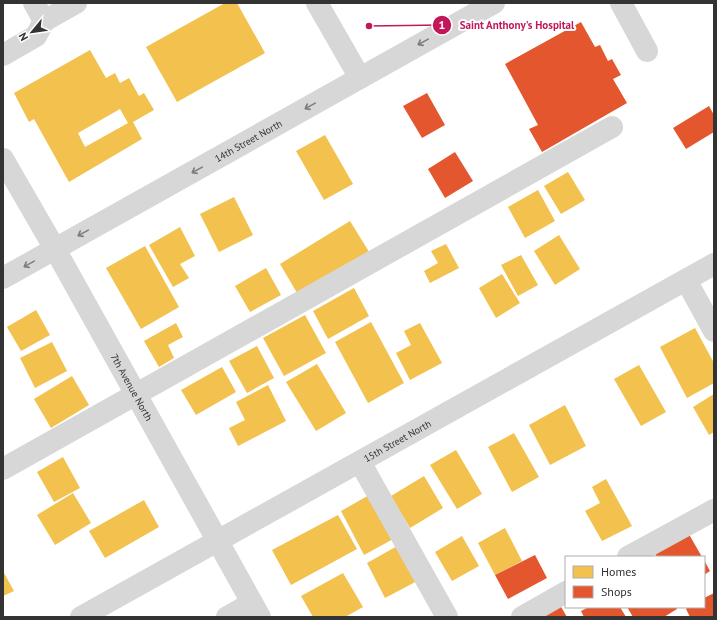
<svg xmlns="http://www.w3.org/2000/svg" width="717" height="620" viewBox="0 0 717 620" font-family="'PT Sans',sans-serif">
  <style>
    .homes { fill: #f2c14e; fill-rule: evenodd }
    .shops { fill: #e4572e }
    .lines { fill: none; stroke-linecap: round; stroke-linejoin: round }
    .minor { stroke: #d7d7d7; stroke-width: 22 }
    .oneway { stroke: #7d7d7d }
    .labels { text-anchor: middle; stroke-width: 4; stroke-linejoin: round; paint-order: stroke }
    .street-label { font-size: 10px; fill: #333; stroke: #fff }
    .leader { fill: none; stroke: #c2185b; stroke-width: 1.5 }
    .callout-dot { fill: #c2185b; stroke: #fff; stroke-width: 1.5 }
    .mark-label { font-size: 12px; text-anchor: middle; font-weight: bold; fill: #fff }
    .callout-label { font-size: 11px; text-anchor: middle; font-weight: bold; fill: #c2185b; stroke: #fff; stroke-width: 4; stroke-linejoin: round; paint-order: stroke }
  </style>
  <rect width="100%" height="100%" fill="#fff"/>
  <g class="homes">
    <polygon points="225,3 237,3 265,53 177,102 146,47"/>
    <path d="M90 50 106 78 115 73 120 83 129 78 139 96 144 93 154 110 133 122 142 139 69 182 34 119 29 122 14 93ZM120 109 128 123 85 147 78 133Z"/>
    <polygon points="325,135 353,184 324,200 296,151"/>
    <polygon points="568,172 585,200 561,214 544,186"/>
    <polygon points="538,190 555,221 525,238 508,207"/>
    <polygon points="234,197 253,235 219,252 200,214"/>
    <polygon points="350,221 371,255 300,298 280,264"/>
    <polygon points="180,227 195,256 180,264 189,278 173,287 149,245"/>
    <polygon points="559,235 580,269 555,285 534,251"/>
    <polygon points="446,244 459,268 430,283 424,271 438,263 431,251"/>
    <polygon points="145,246 179,307 141,329 106,268"/>
    <polygon points="521,255 538,285 518,296 501,265"/>
    <polygon points="266,268 281,295 250,312 235,286"/>
    <polygon points="502,274 520,303 496,318 479,288"/>
    <polygon points="354,288 369,316 328,339 313,311"/>
    <polygon points="36,310 50,335 21,351 7,327"/>
    <polygon points="305,315 326,353 284,376 263,338"/>
    <polygon points="371,322 404,383 368,403 335,342"/>
    <polygon points="176,323 183,337 168,345 174,358 159,367 144,341"/>
    <polygon points="420,323 442,363 410,380 396,353 411,345 404,331"/>
    <polygon points="695,328 714,363 714,383 687,398 660,347"/>
    <polygon points="52,342 67,371 35,388 20,358"/>
    <polygon points="257,346 274,378 247,393 229,361"/>
    <polygon points="317,364 346,413 316,431 286,382"/>
    <polygon points="639,365 666,412 641,426 614,379"/>
    <polygon points="222,367 236,392 196,415 181,390"/>
    <polygon points="72,376 89,405 51,428 34,399"/>
    <polygon points="268,385 286,421 238,446 229,428 245,420 236,402"/>
    <polygon points="714,394 714,432 709,435 693,407"/>
    <polygon points="565,405 586,446 550,465 529,425"/>
    <polygon points="514,433 539,477 512,492 488,447"/>
    <polygon points="456,450 482,494 457,509 430,465"/>
    <polygon points="63,457 80,488 54,502 37,472"/>
    <polygon points="424,476 443,508 410,528 391,496"/>
    <polygon points="606,479 632,526 602,541 585,511 600,503 592,487"/>
    <polygon points="73,493 91,523 55,545 37,515"/>
    <polygon points="371,494 395,538 364,555 341,511"/>
    <polygon points="144,500 159,527 105,558 89,531"/>
    <polygon points="338,515 357,549 291,585 272,550"/>
    <polygon points="505,528 522,561 495,575 478,543"/>
    <polygon points="462,536 479,566 452,581 435,552"/>
    <polygon points="399,545 419,580 385,598 367,563"/>
    <polygon points="3,571 14,591 3,596"/>
    <polygon points="343,573 363,607 345,617 313,617 301,596"/>
  </g>
  <g class="shops">
    <polygon points="581,22 595,47 600,45 608,61 612,59 621,75 613,79 627,103 542,152 529,129 538,125 505,64"/>
    <polygon points="427,93 445,125 422,138 403,106"/>
    <polygon points="709,106 714,115 714,132 686,149 673,128"/>
    <polygon points="455,152 473,181 445,198 428,169"/>
    <polygon points="686,529 702,557 657,557 652,549"/>
    <polygon points="535,555 547,578 508,599 495,575"/>
    <polygon points="704,560 710,571 704,575"/>
    <polygon points="714,593 714,617 690,617 686,609 688,607 704,607 704,598"/>
    <polygon points="560,605 567,617 538,617"/>
    <polygon points="589,607 620,607 626,617 584,617 581,611"/>
    <polygon points="627,607 676,607 677,609 664,617 633,617"/>
  </g>
  <g class="lines">
    <g class="minor">
      <polyline points="34,3 44,21 76,3"/>
      <polyline points="317,3 360,78"/>
      <polyline points="621,3 647,51"/>
      <polyline points="3,55 36,36 44,21"/>
      <path id="s1" d="M3 159 55 249 260 617"/>
      <path id="s2" d="M3 278 494 3"/>
      <polyline points="686,280 714,331"/>
      <polyline points="360,462 447,617"/>
      <polyline points="3,469 612,127"/>
      <polyline points="628,557 714,510"/>
      <path id="s3" d="M81 617 714 264"/>
      <polyline points="227,617 252,603"/>
      <polyline points="522,617 566,592"/>
    </g>
  </g>
  <defs><path id="oneway-shaft" d="M-6 0H5M1.5-3L5.5 0L1.5 3" fill="none" stroke-width="1.6" stroke-linecap="round" stroke-linejoin="round"/></defs>
  <g class="oneway">
    <use href="#oneway-shaft" transform="translate(423 42) rotate(151)"/>
    <use href="#oneway-shaft" transform="translate(310 106) rotate(151)"/>
    <use href="#oneway-shaft" transform="translate(197 170) rotate(151)"/>
    <use href="#oneway-shaft" transform="translate(83 233) rotate(151)"/>
    <use href="#oneway-shaft" transform="translate(29 264) rotate(151)"/>
  </g>
  <g class="labels">
    <g class="street-label">
      <text dy="4" stroke="none"><textPath href="#s2" startOffset="281">14th Street North</textPath></text>
      <text dy="4" stroke="none"><textPath href="#s1" startOffset="262">7th Avenue North</textPath></text>
      <text dy="4" stroke="none"><textPath href="#s3" startOffset="362">15th Street North</textPath></text>
    </g>
  </g>
  <path class="leader" d="M369 26L442 25"/>
  <g class="callout-dot">
    <circle cx="369" cy="26" r="4"/>
    <circle cx="442" cy="25" r="10"/>
  </g>
  <g class="mark-label">
    <text x="442" y="29">1</text>
  </g>
  <g class="callout-label">
    <text x="517" y="29">Saint Anthony's Hospital</text>
  </g>
  <rect width="717" height="620" fill="none" stroke="#333333" stroke-width="8"/>
  <rect x="565" y="556" width="140" height="52" fill="#ffffff" stroke="#adadad"/>
  <rect x="573" y="566" width="20" height="12" fill="#f2c14e" stroke="#adadad"/>
  <text x="601" y="576" font-size="12" fill="#333333">Homes</text>
  <rect x="573" y="586" width="20" height="12" fill="#e4572e" stroke="#adadad"/>
  <text x="601" y="596" font-size="12" fill="#333333">Shops</text>
  <g transform="translate(32 32) rotate(241)" stroke="#ffffff" stroke-width="3" paint-order="stroke">
  <path d="M0-3L7 15L0 10L-7 15Z" fill="#333333"/>
  <text y="-6" font-size="11" font-weight="bold" text-anchor="middle" fill="#333333">N</text>
  </g>
</svg>
